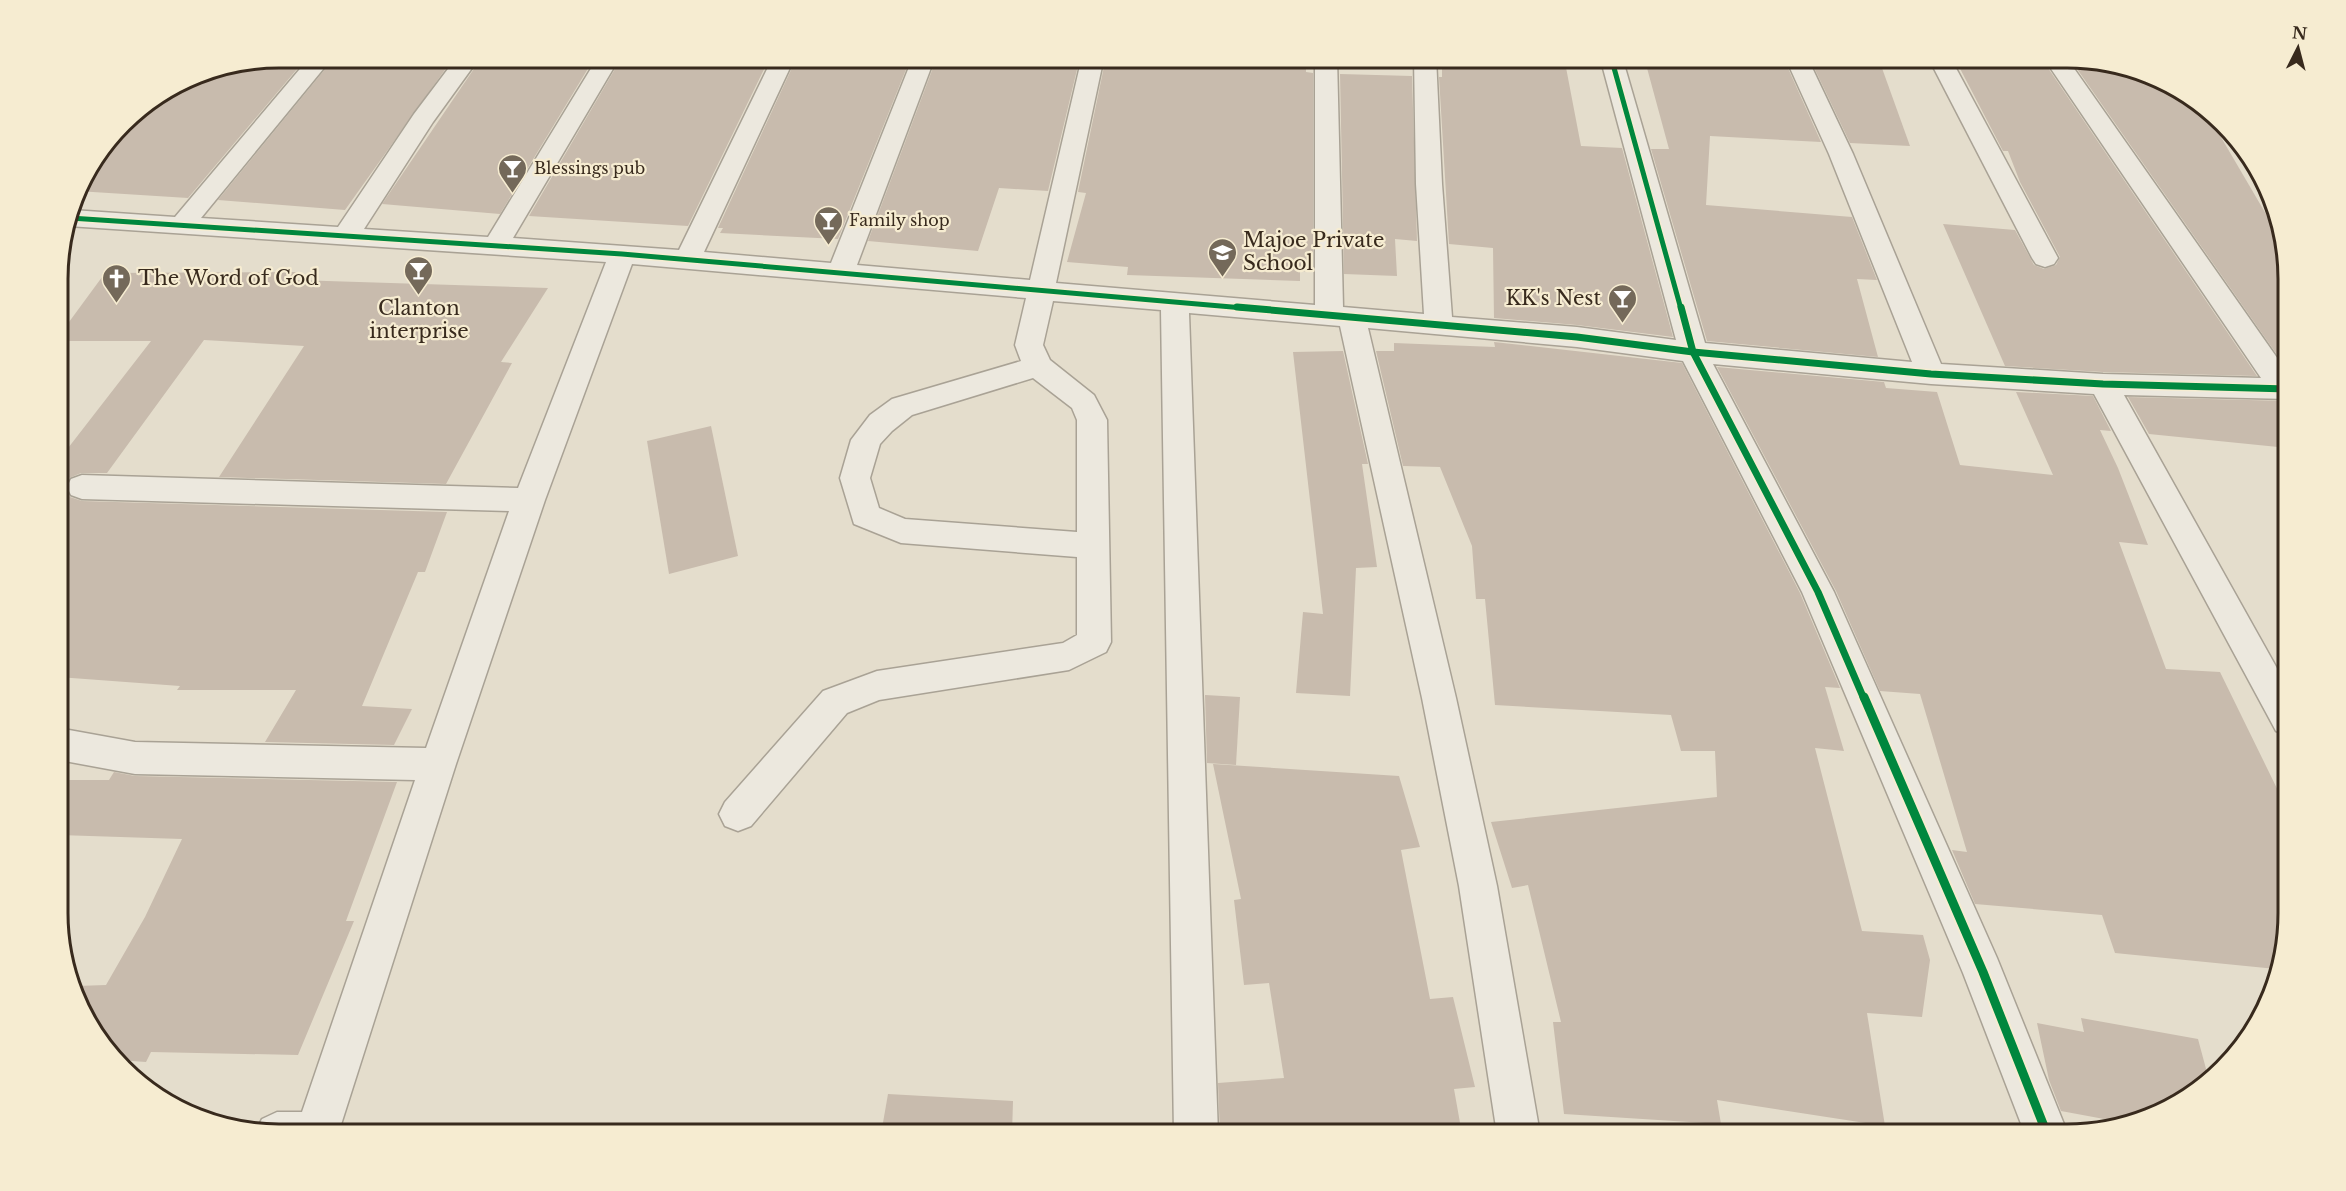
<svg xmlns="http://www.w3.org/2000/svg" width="2346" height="1191" viewBox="0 0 2346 1191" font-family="'Libre Baskerville',serif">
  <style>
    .building { fill: #c8bbad }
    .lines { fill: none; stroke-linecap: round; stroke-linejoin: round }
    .minor-casing { stroke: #a9a295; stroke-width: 3 }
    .minor { fill: #ece8de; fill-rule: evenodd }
    .cycleway-far2-casing { stroke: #f6ecd1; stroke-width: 8 }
    .cycleway-far1-casing { stroke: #f6ecd1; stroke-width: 10 }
    .cycleway-casing { stroke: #f6ecd1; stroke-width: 13 }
    .cycleway-far2 { stroke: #00873e; stroke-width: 5 }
    .cycleway-far1 { stroke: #00873e; stroke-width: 7 }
    .cycleway { stroke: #00873e; stroke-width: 9 }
    .labels { text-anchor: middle; stroke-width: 4.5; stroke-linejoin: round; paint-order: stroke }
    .far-poi-label { font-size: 16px; fill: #382a1d; stroke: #f6ecd1; text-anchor: start }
    .poi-label { font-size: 20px; fill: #382a1d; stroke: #f6ecd1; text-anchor: start }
    .rim { fill: none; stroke: #382a1d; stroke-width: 3 }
  </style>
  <rect width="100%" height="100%" fill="#e4ddcc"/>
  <g class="building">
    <polygon points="335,57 454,57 345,210 218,200"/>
    <polygon points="482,57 595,57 500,214 382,204"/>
    <polygon points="622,57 770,57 688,226 529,216"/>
    <polygon points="797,57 911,57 838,239 720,233 723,228 718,228"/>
    <polygon points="937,57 1080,57 1048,191 999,188 978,251 868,241"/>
    <polygon points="1106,57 1306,57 1306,72 1313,73 1313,272 1300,271 1300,281 1127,275 1128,267 1067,262 1086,193 1078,192"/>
    <polygon points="1442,57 1564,57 1581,146 1622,148 1673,337 1577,325 1494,318 1493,248 1449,244 1439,77 1442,77"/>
    <polygon points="1644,57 1746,64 1743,57 1783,57 1821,142 1710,136 1706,205 1852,217 1877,280 1857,279 1878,357 1707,341 1651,149 1669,149"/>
    <polygon points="1809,57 1878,57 1910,146 1850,143"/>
    <polygon points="1954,57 2025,57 2028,64 2046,65 2257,376 2103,372 2005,366 1943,224 2015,230 2034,265 2044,269 2056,265 2060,257 2020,182 2008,151 2003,151"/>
    <polygon points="268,59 303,62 188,198 77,191 80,180 132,112 194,74"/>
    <polygon points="2075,66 2114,68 2165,80 2208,115 2287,250 2287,369"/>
    <polygon points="1340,74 1412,76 1417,241 1395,239 1397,276 1344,274"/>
    <polygon points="300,272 295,280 548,288 501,362 512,363 446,484 219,477 304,346 204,340 107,473 81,473 69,478 65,488 70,497 82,501 447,512 425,572 418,572 362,706 412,709 394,745 265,742 296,690 177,690 180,686 58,677 58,461 151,341 58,341 58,337 105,273"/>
    <polygon points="1494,342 1682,363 1800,593 1840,688 1825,687 1844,751 1815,748 1862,931 1923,935 1930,960 1922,1017 1867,1013 1885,1126 1717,1100 1721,1124 1564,1114 1553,1022 1561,1022 1528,885 1512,888 1491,822 1717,797 1715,751 1681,751 1671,715 1495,705 1485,599 1476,599 1472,546 1440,467 1403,466 1376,351 1394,351 1394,343 1495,347"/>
    <polygon points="1343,351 1368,464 1362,464 1377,567 1356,568 1350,696 1296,693 1303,612 1323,614 1293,352"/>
    <polygon points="1717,367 1884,382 1886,388 1937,392 1960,465 2053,475 2016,392 2093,396 2111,431 2100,430 2118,468 2148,545 2119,542 2166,669 2220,672 2289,813 2289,913 2276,969 2115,953 2102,915 1975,904 1952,850 1967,852 1920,694 1880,691 1836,591"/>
    <polygon points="2128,397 2288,401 2288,448 2149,434"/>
    <polygon points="711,426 738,556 669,574 647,441"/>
    <polygon points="1205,695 1240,697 1236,765 1207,763"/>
    <polygon points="1213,764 1399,776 1420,847 1401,850 1430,999 1453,997 1475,1087 1454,1089 1462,1134 1220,1134 1218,1083 1284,1078 1269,983 1244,985 1234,900 1241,899"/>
    <polygon points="114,772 135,776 397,782 346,921 354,921 298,1055 151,1052 146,1062 118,1060 103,1047 77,986 106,985 145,917 182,839 59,835 59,780 109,780"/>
    <polygon points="2081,1018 2198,1039 2209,1080 2191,1096 2138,1122 2131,1124 2061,1111 2049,1080 2037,1023 2084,1032"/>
    <polygon points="888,1094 1013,1101 1012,1134 881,1134"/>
  </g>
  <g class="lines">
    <defs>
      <g id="minor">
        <path d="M310 57H333L201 218 338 227 414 114 457 57H480L433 122 364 229 488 237 598 57H620L513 238 679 250 773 57H795L704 252 831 263 913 57H935L857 265 1030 280 1082 57H1104L1056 283 1315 305V57H1337L1343 307 1424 314 1416 184 1414 57H1436L1442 184 1452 317 1577 327 1676 340 1600 57H1622L1705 343 1912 362 1829 154 1785 57H1807L1853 154 1941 364 2103 374 2261 378 2043 57H2066L2287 372 2288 399 2124 395 2288 688V735L2276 731 2094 394 1931 384 1713 364 1834 592 1997 958 2068 1134H2025L1963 973 1802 592 1683 361 1577 347 1368 328 1456 698 1497 886 1540 1134H1497L1459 886 1422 698 1340 326 1189 313 1218 1134H1174L1161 310 1053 301 1043 345 1050 360 1094 395 1107 420 1111 642 1106 652 1069 670 879 700 847 713 751 826 738 831 725 826 719 814 725 802 823 691 877 671 1063 643 1077 635V557L901 543 854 524 840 478 851 440 870 415 892 399 1021 361 1015 345 1026 298 632 264 545 500 456 764 338 1134H279L257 1129 262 1119 277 1112H302L415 780 135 774 59 760 58 728 135 742 426 748 509 511 82 499 71 495 67 487 71 479 82 475 518 488 606 262 68 226 72 210 175 217ZM1033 378 1072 408 1077 420V532L905 519 879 508 870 478 880 444 892 431 912 415Z"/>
        <polygon points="1928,57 1950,57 2058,258 2054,264 2045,267 2036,264 2032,258"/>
      </g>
    </defs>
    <use href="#minor" class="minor-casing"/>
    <use href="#minor" class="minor"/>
    <defs>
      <g id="cycleway-far2">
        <polyline points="1611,57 1681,309"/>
        <polyline points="70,218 622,254 1255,309"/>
      </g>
      <g id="cycleway-far1">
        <polyline points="1237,307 1577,337 1693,352 1931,374 2103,384 2288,389"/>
        <polyline points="1681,307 1693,352 1818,592 1864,699"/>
      </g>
      <polyline id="cycleway" points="1864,697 1983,972 2047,1134"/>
    </defs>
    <use href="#cycleway-far2" class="cycleway-far2-casing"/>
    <use href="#cycleway-far1" class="cycleway-far1-casing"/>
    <use href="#cycleway" class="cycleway-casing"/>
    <use href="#cycleway-far2" class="cycleway-far2"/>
    <use href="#cycleway-far1" class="cycleway-far1"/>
    <use href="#cycleway" class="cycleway"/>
  </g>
  <defs>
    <symbol id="bar-pin" viewBox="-11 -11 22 30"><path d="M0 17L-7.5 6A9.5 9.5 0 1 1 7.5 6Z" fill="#74695a" stroke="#f6ecd1"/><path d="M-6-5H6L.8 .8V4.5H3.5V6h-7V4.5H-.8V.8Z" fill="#fff"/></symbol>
    <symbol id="school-pin" viewBox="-11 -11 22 30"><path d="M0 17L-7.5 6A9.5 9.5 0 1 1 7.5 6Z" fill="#74695a" stroke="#f6ecd1"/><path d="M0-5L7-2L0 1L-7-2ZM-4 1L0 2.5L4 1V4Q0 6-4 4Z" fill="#fff"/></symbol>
    <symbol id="church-pin" viewBox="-11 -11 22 30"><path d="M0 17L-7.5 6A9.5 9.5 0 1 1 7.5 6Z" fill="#74695a" stroke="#f6ecd1"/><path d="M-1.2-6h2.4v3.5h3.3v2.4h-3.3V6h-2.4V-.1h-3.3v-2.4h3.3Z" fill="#fff"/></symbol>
  </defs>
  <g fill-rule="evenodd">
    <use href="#bar-pin" x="496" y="152" width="33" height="45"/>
    <use href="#bar-pin" x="812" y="204" width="33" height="45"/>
    <use href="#school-pin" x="1206" y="236" width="33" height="45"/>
    <use href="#bar-pin" x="402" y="254" width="33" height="45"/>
    <use href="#church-pin" x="100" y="262" width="33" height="45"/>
    <use href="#bar-pin" x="1606" y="282" width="33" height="45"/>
  </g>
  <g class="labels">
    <g class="far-poi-label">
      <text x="534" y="174">Blessings pub</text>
      <text x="849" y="226">Family shop</text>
    </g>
    <g class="poi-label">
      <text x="1243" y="247">Majoe Private<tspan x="1243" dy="23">School</tspan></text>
      <text x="138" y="285">The Word of God</text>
      <text x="1601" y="305" text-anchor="end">KK's Nest</text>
      <text x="419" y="315" text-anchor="middle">Clanton<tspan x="419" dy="23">interprise</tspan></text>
    </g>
  </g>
  <path d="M0 0H2346V1191H0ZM279 68H2067A211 211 0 0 1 2278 279V913A211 211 0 0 1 2067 1124H279A211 211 0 0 1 68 913V279A211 211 0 0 1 279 68Z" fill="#f6ecd1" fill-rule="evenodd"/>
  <path class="rim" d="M279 68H2067A211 211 0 0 1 2278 279V913A211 211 0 0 1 2067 1124H279A211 211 0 0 1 68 913V279A211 211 0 0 1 279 68Z"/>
  <g transform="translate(2298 48) rotate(6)" stroke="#f6ecd1" stroke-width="4.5" paint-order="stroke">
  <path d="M0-4.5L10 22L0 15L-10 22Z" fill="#382a1d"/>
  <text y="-9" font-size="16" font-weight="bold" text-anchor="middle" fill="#382a1d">N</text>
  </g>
</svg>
